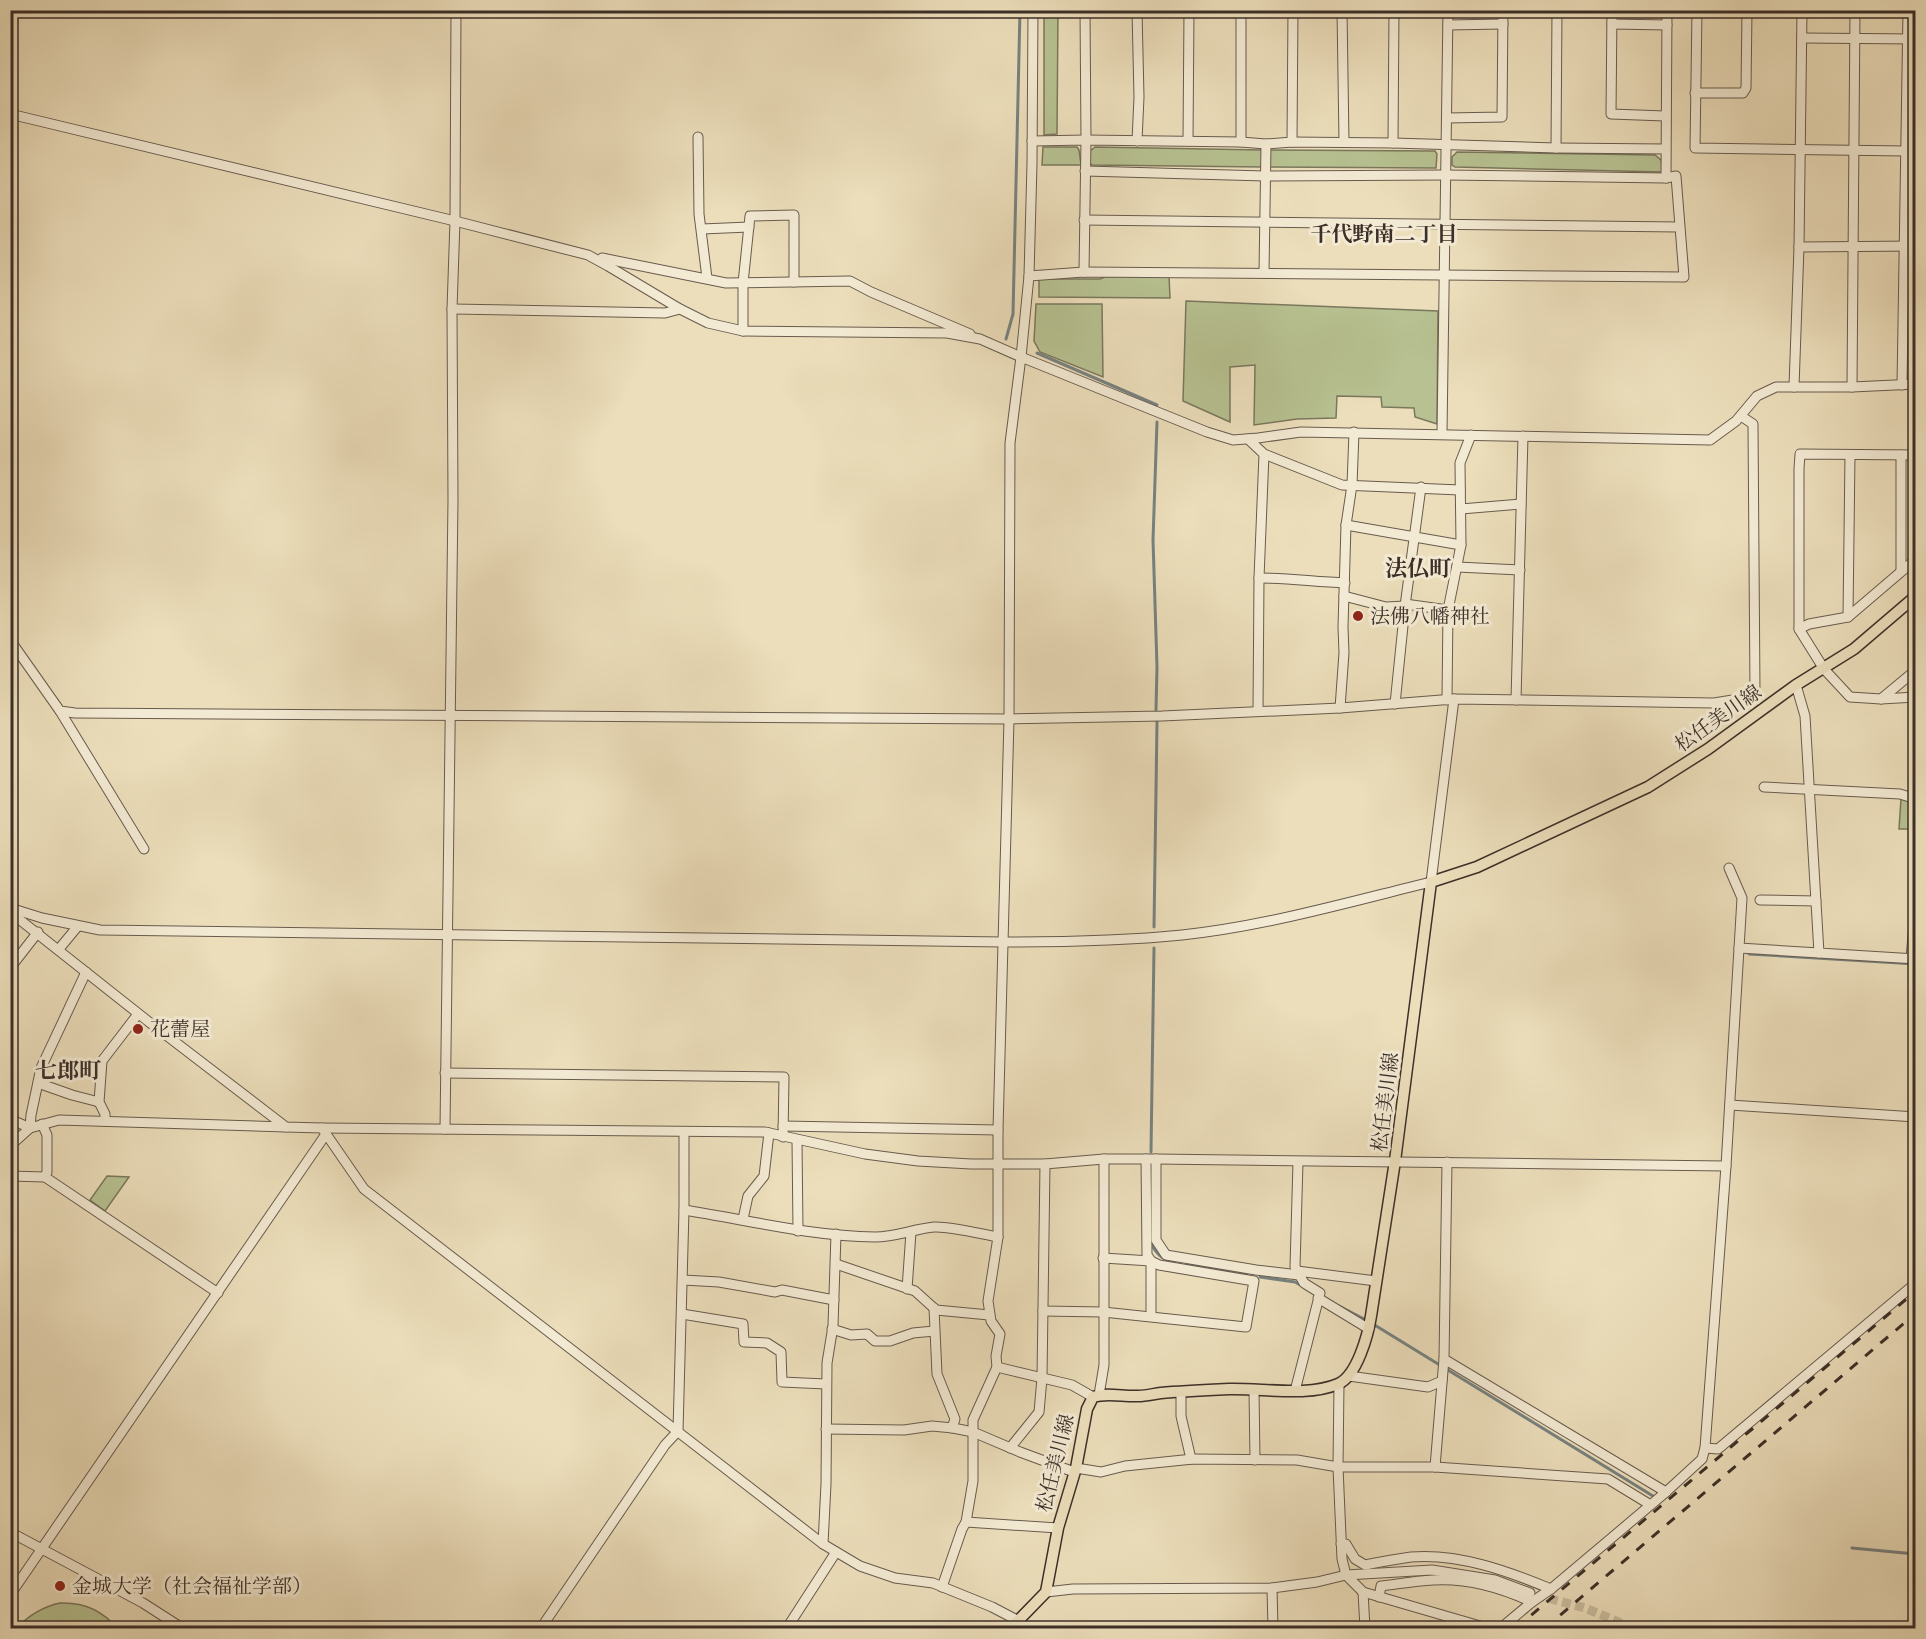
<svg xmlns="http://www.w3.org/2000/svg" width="1926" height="1639" viewBox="0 0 1926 1639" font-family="'Gentium Book Plus','Noto Serif JP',serif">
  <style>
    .green { fill: #b7c191; stroke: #7a785d; stroke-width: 1.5 }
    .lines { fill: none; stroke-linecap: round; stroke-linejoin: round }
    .stream { stroke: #778281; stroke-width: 3 }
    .minor-tunnel { stroke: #c9bb9e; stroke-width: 9; stroke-dasharray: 9 4.5; stroke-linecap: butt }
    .minor-casing { stroke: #685b4e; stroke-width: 11 }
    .major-casing { stroke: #3c2f29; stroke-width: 13 }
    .minor { stroke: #f3ead3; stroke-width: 9 }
    .major { stroke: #ecdebb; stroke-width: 10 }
    .rail { stroke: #3c2f29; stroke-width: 3; stroke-dasharray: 10 10; stroke-linecap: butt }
    .poi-dot { fill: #8f2418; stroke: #f3ead3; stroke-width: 2 }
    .labels { text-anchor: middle; stroke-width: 6; stroke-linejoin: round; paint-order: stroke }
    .poi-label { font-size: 20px; fill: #3c2f29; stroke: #f3ead3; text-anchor: start }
    .street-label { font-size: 20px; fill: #3c2f29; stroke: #f3ead3 }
    .neighbourhood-label { font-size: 21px; font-weight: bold; fill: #3c2f29; stroke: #f3ead3 }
    .quarter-label { font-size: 22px; font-weight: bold; fill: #3c2f29; stroke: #f3ead3 }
  </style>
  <rect width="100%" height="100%" fill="#ecdebb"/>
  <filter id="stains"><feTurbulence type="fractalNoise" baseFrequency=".00333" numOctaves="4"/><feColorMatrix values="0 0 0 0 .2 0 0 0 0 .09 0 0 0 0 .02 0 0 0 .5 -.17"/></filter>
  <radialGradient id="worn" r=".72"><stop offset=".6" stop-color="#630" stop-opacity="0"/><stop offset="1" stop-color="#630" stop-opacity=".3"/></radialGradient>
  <g class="green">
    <polygon points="1044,11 1058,11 1057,134 1044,135"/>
    <polygon points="1043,147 1077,147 1079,150 1081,165 1042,165"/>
    <polygon points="1095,147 1262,150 1262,167 1092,165 1090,163 1090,151"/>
    <polygon points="1908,149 1915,149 1915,241 1911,241 1908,238"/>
    <polygon points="1269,150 1435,151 1437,154 1436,168 1269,167"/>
    <polygon points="1457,152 1655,155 1661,160 1663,172 1455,167 1452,165 1452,157"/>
    <polygon points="1109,275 1169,276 1170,298 1039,297 1039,279 1100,279"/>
    <polygon points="1186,301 1438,311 1437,424 1415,417 1414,408 1382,407 1381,397 1337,396 1336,418 1297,419 1254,425 1255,365 1230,367 1230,422 1183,401"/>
    <polygon points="1036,304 1102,304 1103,377 1040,352 1034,341"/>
    <polygon points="1901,799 1911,801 1909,829 1899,829"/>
    <polygon points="107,1176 129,1177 105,1211 90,1200"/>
    <path d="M60 1603C83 1602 102 1610 117 1628H17C29 1615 42 1607 60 1603Z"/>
  </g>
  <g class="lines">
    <g class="stream">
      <polyline points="1006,339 1013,314 1020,10"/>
      <polyline points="1037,353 1157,405"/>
      <polyline points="1156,710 1157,667 1153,540 1157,422"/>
      <polyline points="1154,927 1157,722"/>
      <polyline points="1749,954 1916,964"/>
      <polyline points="1151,1152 1154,948"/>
      <path d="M1151 1243C1156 1254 1162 1259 1174 1263"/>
      <polyline points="1186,1265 1247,1274"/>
      <polyline points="1260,1277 1295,1282 1302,1286"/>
      <polyline points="1339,1306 1368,1321"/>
      <polyline points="1373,1324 1653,1496"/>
      <polyline points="1852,1548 1915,1554"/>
    </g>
    <polyline class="minor-tunnel" points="1536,1595 1585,1608 1633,1628"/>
    <defs>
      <g id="minor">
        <polyline points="1137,10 1139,97 1137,141"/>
        <polyline points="1342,10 1344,142"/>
        <polyline points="1612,10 1611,114 1665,116"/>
        <polyline points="1697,10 1695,148 1905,151"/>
        <polyline points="1612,24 1667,25"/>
        <polyline points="1448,25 1503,24"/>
        <polyline points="1802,38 1916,39"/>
        <polyline points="1695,93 1743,93 1746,88 1747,10"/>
        <polyline points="10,114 455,221 588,255 608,266 680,309 708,323 743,331 947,333 980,339 1021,357 1029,276 1032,164 1033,10"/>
        <polyline points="1447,118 1502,117 1503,10"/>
        <polyline points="698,137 699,214 707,278"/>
        <polyline points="1032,141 1086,140 1241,142 1266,144 1292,142 1393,143 1556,148 1665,149"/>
        <polyline points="1188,141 1189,10"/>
        <polyline points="1241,142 1241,10"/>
        <polyline points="1292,142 1293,10"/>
        <polyline points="1393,143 1394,10"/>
        <polyline points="1556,148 1557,10"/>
        <polyline points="1666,178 1667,10"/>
        <polyline points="1084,220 1679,227"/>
        <polyline points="702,229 749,227"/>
        <polyline points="1799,247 1916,246"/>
        <polyline points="602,258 726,283 850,281 871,292 970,334"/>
        <polyline points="1084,272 1086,140 1085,10"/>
        <polyline points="1264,273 1266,144"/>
        <polyline points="1029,276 1084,272 1684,277 1676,176 1666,178 1445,175 1265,176 1085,171"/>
        <polyline points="452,309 665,313 680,309"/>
        <polyline points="743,331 743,283 750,216 794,215 794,282"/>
        <polyline points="1902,385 1908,10"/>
        <polyline points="1794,387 1799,247 1802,10"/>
        <polyline points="1852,387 1855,10"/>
        <polyline points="1442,434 1448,10"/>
        <polyline points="1248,439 1264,454 1342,485 1460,490"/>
        <polyline points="1901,455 1901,571"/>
        <polyline points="1916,455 1800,454 1799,469 1799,629 1824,669 1850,697 1881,699 1916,697"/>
        <polyline points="1461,509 1521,504"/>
        <polyline points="1346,525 1461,545"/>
        <polyline points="1457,567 1520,570"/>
        <path d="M1259 578C1288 578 1316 582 1345 583"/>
        <polyline points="1344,596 1386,607 1405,606"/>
        <polyline points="1405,604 1448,610"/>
        <polyline points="1848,617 1850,455"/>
        <polyline points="1799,629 1809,624 1848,617 1916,559"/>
        <polyline points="10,640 60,711 75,713 1009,719 1162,716 1340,708 1454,699 1714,703 1739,699 1755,693 1753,424 1741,416"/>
        <polyline points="1796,685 1805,716 1819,953 1916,959"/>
        <polyline points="1881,699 1916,670"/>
        <polyline points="1447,700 1448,610 1461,545 1460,463 1471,435"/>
        <polyline points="1516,700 1523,436"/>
        <polyline points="1395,704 1405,606 1421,487"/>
        <polyline points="1340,708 1344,653 1343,627 1346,525 1352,485 1354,432"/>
        <polyline points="60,711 144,849"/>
        <polyline points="1258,711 1259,578 1264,454"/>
        <polyline points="1764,787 1900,794 1916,799"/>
        <polyline points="1760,900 1816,901"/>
        <path d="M10 908 42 918 100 930 1004 942C1063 942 1123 941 1182 935 1266 926 1349 902 1431 882L1454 699"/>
        <polyline points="10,912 149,1022 286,1127 322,1128 364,1189 823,1544 860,1566 895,1578 933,1583 992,1607 1017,1620"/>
        <polyline points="1739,948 1819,953"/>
        <polyline points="59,949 78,926"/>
        <polyline points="1911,959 1916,899"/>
        <polyline points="10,968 38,932"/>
        <polyline points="445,1073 784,1077 783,1137"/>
        <polyline points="38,1083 72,1095 99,1102"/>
        <polyline points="1730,1105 1916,1117"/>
        <polyline points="10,1119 30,1128 31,1115 41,1068 86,972"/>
        <polyline points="105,1121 105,1114 99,1102 102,1061 138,1014"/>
        <polyline points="42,1124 47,1135 47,1172 45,1177"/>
        <polyline points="783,1126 998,1130"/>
        <polyline points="322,1128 765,1132 865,1154 918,1161 971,1164 1045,1164 1104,1159 1156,1159 1726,1166"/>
        <polyline points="445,1129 453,500 452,309 455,221 456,10"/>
        <polyline points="797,1140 798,1231"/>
        <polyline points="10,1146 30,1128 59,1120 286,1127"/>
        <polyline points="1156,1159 1156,1240 1166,1255 1256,1270 1299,1275"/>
        <polyline points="1447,1162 1444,1359 1666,1492"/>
        <polyline points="10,1176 45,1177 218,1293"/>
        <path d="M684 1210C748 1220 810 1236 875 1237 895 1237 914 1229 934 1227 950 1226 981 1234 998 1237"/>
        <polyline points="743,1219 748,1196 764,1176 769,1133"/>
        <polyline points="1103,1258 1151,1261 1151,1316"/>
        <polyline points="836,1264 915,1291 936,1310 989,1315"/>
        <polyline points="1297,1271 1376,1281"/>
        <polyline points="683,1280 719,1282 775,1292 782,1290 834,1300"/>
        <polyline points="907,1289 911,1232"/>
        <polyline points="1318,1298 1369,1329"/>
        <polyline points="934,1308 937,1374 955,1419 952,1428"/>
        <polyline points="1043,1311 1103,1312 1246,1327 1254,1281 1159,1265 1151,1261 1147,1255 1146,1159"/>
        <polyline points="682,1314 743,1324 744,1342 767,1343 781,1352 782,1382 826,1384"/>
        <polyline points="832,1329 851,1335 867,1334 875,1341 890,1341 913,1333 934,1331"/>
        <polyline points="997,1367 1072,1385 1093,1397"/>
        <polyline points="1349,1376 1428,1387 1442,1381"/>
        <polyline points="1339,1384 1338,1467 1342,1559 1346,1575 1363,1592 1487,1628"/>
        <polyline points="1254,1390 1255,1460"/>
        <polyline points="1295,1391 1320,1293 1304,1283 1295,1267 1298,1162"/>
        <polyline points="1181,1392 1181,1416 1191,1459"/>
        <polyline points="1099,1395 1104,1365 1104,1159"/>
        <polyline points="826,1429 904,1430 932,1426 953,1428 973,1432 1020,1452 1074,1472"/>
        <polyline points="1010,1448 1039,1412 1042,1378 1045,1164"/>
        <polyline points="1705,1448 1718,1449 1916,1283"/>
        <polyline points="1435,1467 1444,1359"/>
        <polyline points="1076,1468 1101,1472 1125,1466 1193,1459 1297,1460 1338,1467 1435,1467 1608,1479 1649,1504"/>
        <polyline points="966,1522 1058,1528"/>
        <polyline points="10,1532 143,1603 182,1628"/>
        <polyline points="823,1544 826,1484 827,1363 833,1326 836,1234"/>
        <path d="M1341 1544H1346L1355 1559 1365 1565C1380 1562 1396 1559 1411 1557 1458 1553 1508 1571 1551 1589"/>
        <polyline points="942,1587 962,1529 966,1522 973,1481 973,1420 997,1367 996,1356 1000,1334 991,1321 988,1301 998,1237 998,1130 1009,719 1010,443 1021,357 1207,432 1233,440 1258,438 1301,432 1710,440 1736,421 1757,396 1776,387 1852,387 1916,384"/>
        <polyline points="1272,1588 1273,1628"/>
        <polyline points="1046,1592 1073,1589 1272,1588 1317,1582 1346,1575 1432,1570 1495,1580 1530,1593"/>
        <polyline points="1363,1592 1365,1628"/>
        <polyline points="10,1595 326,1134"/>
        <path d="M1379 1597 1381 1586C1398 1584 1415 1581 1433 1580 1466 1578 1502 1588 1532 1602L1501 1628"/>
        <polyline points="1532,1602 1551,1589 1666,1492 1702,1459 1705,1448 1726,1166 1742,898 1729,868"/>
        <polyline points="541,1628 665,1445 678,1431 684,1210 684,1132"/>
        <polyline points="787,1628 836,1552"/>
      </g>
      <path id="major" d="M1011 1628 1046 1592 1058 1528 1076 1468 1087 1409 1093 1397C1107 1392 1124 1397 1138 1396 1146 1396 1153 1394 1161 1393 1183 1391 1207 1390 1229 1389 1262 1388 1308 1397 1338 1384 1357 1376 1368 1335 1371 1316L1395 1161 1431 882 1477 867 1648 787 1708 749 1796 685 1854 649 1916 596"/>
    </defs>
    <use href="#minor" class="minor-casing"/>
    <use href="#major" class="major-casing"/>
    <use href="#minor" class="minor"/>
    <use href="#major" class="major"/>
    <g class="rail">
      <polyline points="1516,1628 1916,1291"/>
      <polyline points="1545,1628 1916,1313"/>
    </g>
  </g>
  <g class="poi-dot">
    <circle cx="1358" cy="616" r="6"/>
    <circle cx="138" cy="1029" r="6"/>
    <circle cx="60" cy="1586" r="6"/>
  </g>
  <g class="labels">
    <g class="poi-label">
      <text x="1370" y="623">法佛八幡神社</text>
      <text x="150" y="1036">花蕾屋</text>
      <text x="72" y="1593">金城大学（社会福祉学部）</text>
    </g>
    <g class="street-label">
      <text transform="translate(1718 718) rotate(-35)" y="7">松任美川線</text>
      <text transform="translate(1385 1102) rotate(-83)" y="7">松任美川線</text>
      <text transform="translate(1055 1463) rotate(-76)" y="7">松任美川線</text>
    </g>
    <g class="neighbourhood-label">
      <text x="1384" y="241">千代野南二丁目</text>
    </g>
    <g class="quarter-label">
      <text x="1418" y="576">法仏町</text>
      <text x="68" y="1078">七郎町</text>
    </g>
  </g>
  <rect width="1926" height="1639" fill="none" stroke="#ecdebb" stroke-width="36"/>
  <rect x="12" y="12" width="1902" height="1615" fill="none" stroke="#3c2f29" stroke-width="3"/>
  <rect x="18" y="18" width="1890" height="1603" fill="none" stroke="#3c2f29" stroke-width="1.5"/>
  <rect width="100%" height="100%" filter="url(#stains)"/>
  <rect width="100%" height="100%" fill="url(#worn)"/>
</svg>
